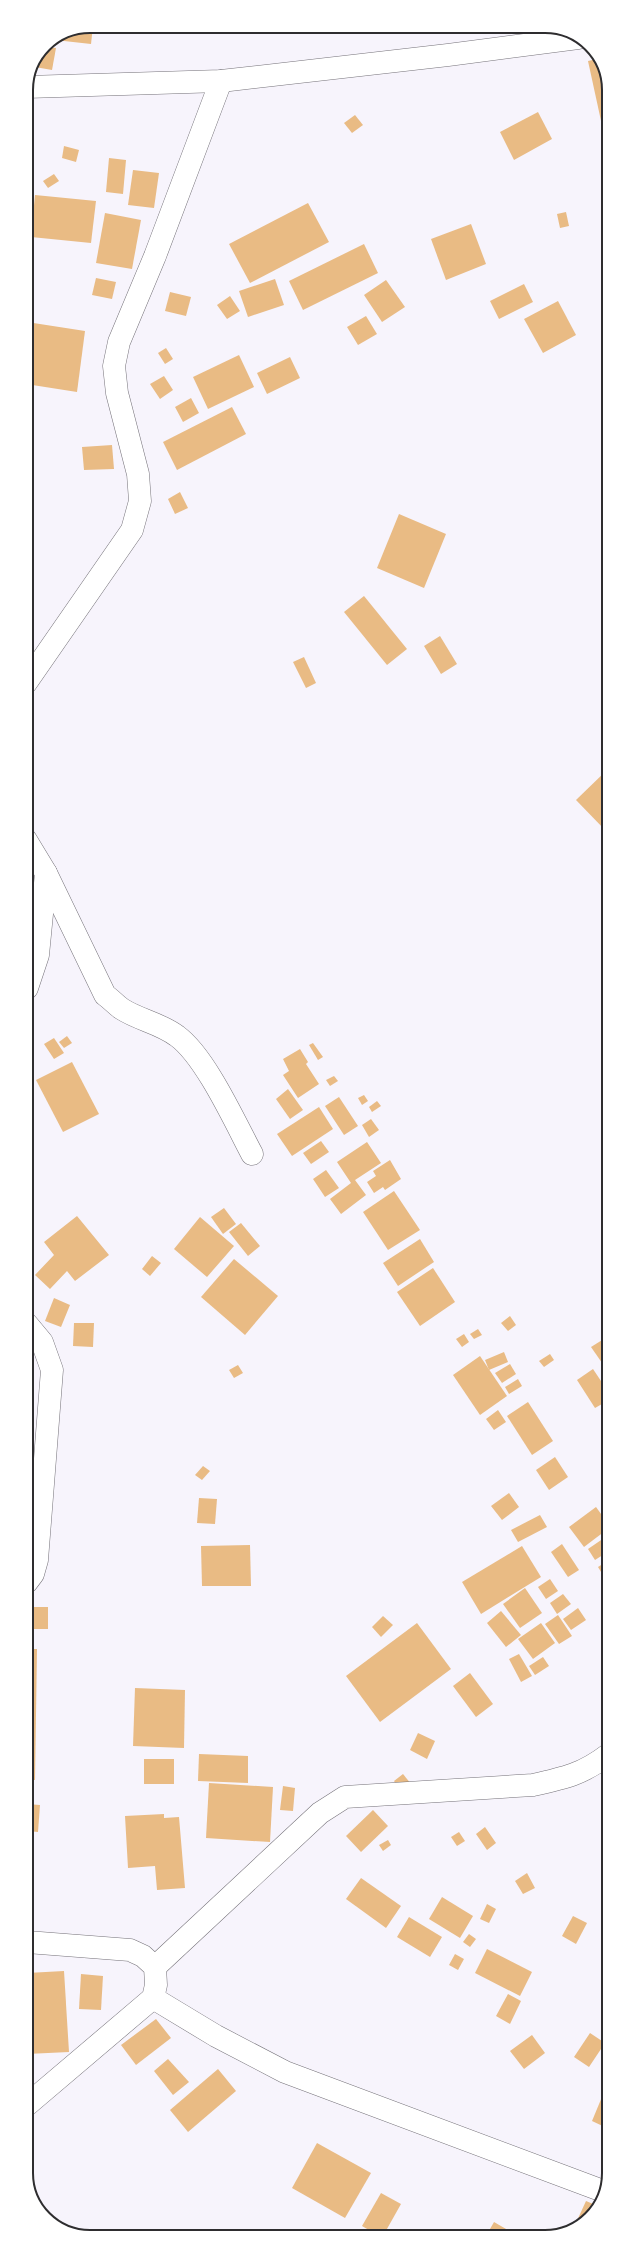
<svg xmlns="http://www.w3.org/2000/svg" width="635" height="2263" viewBox="0 0 635 2263" font-family="Overpass,sans-serif">
  <style>
    .building { fill: #e9bb84 }
    .lines { fill: none; stroke-linecap: round; stroke-linejoin: round }
    .minor-casing { stroke: #757279; stroke-width: 23 }
    .minor { stroke: #fff; stroke-width: 22 }
    .rim { fill: none; stroke: #2e2d2f; stroke-width: 2 }
  </style>
  <rect width="100%" height="100%" fill="#f7f4fc"/>
  <g class="building">
    <polygon points="90,26 93,26 91,44 55,40"/>
    <polygon points="44,46 56,48 52,70 35,67"/>
    <polygon points="597,59 608,77 608,153 588,61"/>
    <polygon points="538,112 552,139 514,160 500,132"/>
    <polygon points="355,115 363,125 352,133 344,123"/>
    <polygon points="64,146 79,150 76,162 62,158"/>
    <polygon points="109,158 126,160 123,194 106,192"/>
    <polygon points="133,170 159,173 154,208 128,205"/>
    <polygon points="54,174 59,181 48,188 43,181"/>
    <polygon points="35,195 96,201 91,243 31,237"/>
    <polygon points="308,203 329,242 250,283 229,244"/>
    <polygon points="566,212 569,226 560,228 557,214"/>
    <polygon points="105,213 141,220 132,269 96,263"/>
    <polygon points="471,224 486,264 446,280 431,239"/>
    <polygon points="364,244 378,273 303,310 289,281"/>
    <polygon points="96,278 116,282 112,299 92,295"/>
    <polygon points="275,279 284,305 248,317 239,291"/>
    <polygon points="386,280 405,307 382,322 364,295"/>
    <polygon points="524,284 533,302 499,319 490,301"/>
    <polygon points="170,292 191,297 186,316 165,311"/>
    <polygon points="230,296 240,311 227,319 217,305"/>
    <polygon points="558,301 576,335 543,353 524,319"/>
    <polygon points="366,316 377,334 358,345 347,327"/>
    <polygon points="27,322 85,331 77,392 26,384"/>
    <polygon points="166,348 173,359 165,364 158,353"/>
    <polygon points="239,355 254,387 208,409 193,377"/>
    <polygon points="290,357 300,378 267,394 257,373"/>
    <polygon points="164,376 173,390 160,399 150,384"/>
    <polygon points="191,398 199,413 183,422 175,407"/>
    <polygon points="232,407 246,434 177,470 163,442"/>
    <polygon points="112,445 114,469 84,470 82,447"/>
    <polygon points="180,492 188,508 175,514 168,499"/>
    <polygon points="399,514 446,534 424,588 377,568"/>
    <polygon points="364,596 407,649 387,665 344,612"/>
    <polygon points="440,636 457,664 441,674 424,646"/>
    <polygon points="304,657 316,683 306,688 293,662"/>
    <polygon points="608,769 608,829 606,831 576,800"/>
    <polygon points="67,1036 72,1043 64,1048 59,1042"/>
    <polygon points="54,1038 64,1053 54,1059 44,1044"/>
    <polygon points="313,1043 323,1057 318,1060 309,1045"/>
    <polygon points="300,1049 308,1062 306,1064 319,1084 298,1098 283,1075 289,1071 283,1059"/>
    <polygon points="72,1062 99,1114 63,1132 36,1080"/>
    <polygon points="334,1076 338,1081 330,1086 326,1080"/>
    <polygon points="288,1089 303,1110 290,1119 276,1099"/>
    <polygon points="364,1095 368,1101 362,1105 358,1098"/>
    <polygon points="339,1097 358,1126 344,1135 325,1106"/>
    <polygon points="377,1101 381,1106 372,1112 369,1107"/>
    <polygon points="319,1107 333,1129 292,1156 277,1134"/>
    <polygon points="371,1119 379,1130 369,1137 362,1125"/>
    <polygon points="321,1141 329,1152 311,1164 303,1153"/>
    <polygon points="367,1142 381,1163 355,1180 366,1195 341,1214 330,1199 351,1183 337,1162"/>
    <polygon points="390,1160 401,1179 385,1190 383,1187 374,1193 367,1182 376,1176 373,1171"/>
    <polygon points="326,1170 339,1188 325,1197 313,1179"/>
    <polygon points="394,1191 420,1230 388,1250 363,1212"/>
    <polygon points="224,1208 236,1224 223,1234 211,1217"/>
    <polygon points="77,1216 109,1255 75,1281 67,1271 50,1289 35,1275 54,1255 44,1242"/>
    <polygon points="200,1217 234,1246 207,1277 174,1249"/>
    <polygon points="241,1223 260,1246 248,1256 229,1232"/>
    <polygon points="420,1239 434,1262 398,1286 383,1263"/>
    <polygon points="152,1256 161,1263 150,1276 142,1269"/>
    <polygon points="234,1259 278,1296 245,1335 201,1297"/>
    <polygon points="433,1268 455,1302 420,1326 397,1292"/>
    <polygon points="54,1298 70,1305 61,1327 45,1321"/>
    <polygon points="510,1316 516,1325 508,1331 501,1323"/>
    <polygon points="74,1323 94,1323 93,1347 73,1346"/>
    <polygon points="478,1329 482,1335 474,1339 470,1334"/>
    <polygon points="464,1334 469,1342 462,1347 456,1339"/>
    <polygon points="607,1337 608,1339 609,1373 591,1347"/>
    <polygon points="504,1352 508,1362 489,1370 485,1360"/>
    <polygon points="550,1354 554,1360 544,1367 539,1361"/>
    <polygon points="480,1356 507,1396 480,1415 453,1375"/>
    <polygon points="510,1364 516,1374 502,1383 495,1373"/>
    <polygon points="238,1365 243,1373 234,1378 229,1370"/>
    <polygon points="593,1369 609,1393 609,1400 595,1408 577,1380"/>
    <polygon points="518,1379 522,1386 509,1394 505,1387"/>
    <polygon points="528,1402 553,1441 532,1455 507,1416"/>
    <polygon points="498,1410 506,1422 494,1430 486,1419"/>
    <polygon points="555,1457 568,1477 549,1490 536,1470"/>
    <polygon points="203,1466 210,1471 202,1480 195,1475"/>
    <polygon points="509,1493 519,1507 502,1520 491,1506"/>
    <polygon points="199,1498 217,1499 215,1524 197,1523"/>
    <polygon points="596,1507 609,1525 609,1528 584,1547 569,1527"/>
    <polygon points="540,1515 547,1527 518,1542 511,1530"/>
    <polygon points="607,1536 609,1551 595,1560 588,1549"/>
    <polygon points="562,1544 579,1570 568,1577 551,1552"/>
    <polygon points="250,1545 251,1586 202,1586 201,1546"/>
    <polygon points="522,1546 541,1577 481,1614 462,1582"/>
    <polygon points="609,1560 609,1578 606,1580 598,1567"/>
    <polygon points="550,1579 558,1591 546,1599 538,1587"/>
    <polygon points="525,1588 542,1613 520,1628 503,1604"/>
    <polygon points="563,1594 571,1604 557,1614 550,1603"/>
    <rect x="27" y="1607" width="21" height="22"/>
    <polygon points="578,1608 586,1620 571,1630 563,1619"/>
    <polygon points="501,1611 521,1635 506,1647 487,1623"/>
    <polygon points="558,1615 572,1636 559,1644 545,1624"/>
    <polygon points="383,1616 393,1625 381,1637 372,1627"/>
    <polygon points="417,1623 451,1669 380,1722 346,1676"/>
    <polygon points="541,1623 555,1643 533,1659 518,1639"/>
    <polygon points="27,1649 37,1649 35,1780 27,1780"/>
    <polygon points="519,1654 532,1676 521,1682 509,1659"/>
    <polygon points="543,1657 549,1666 535,1675 529,1666"/>
    <polygon points="470,1673 493,1704 476,1717 453,1686"/>
    <polygon points="135,1688 185,1690 184,1748 133,1746"/>
    <polygon points="418,1733 435,1741 427,1759 410,1750"/>
    <polygon points="199,1754 248,1756 248,1783 198,1781"/>
    <rect x="144" y="1759" width="30" height="25"/>
    <polygon points="403,1774 411,1784 400,1791 394,1781"/>
    <polygon points="209,1783 273,1787 270,1842 206,1838"/>
    <polygon points="283,1786 295,1788 293,1811 280,1810"/>
    <polygon points="27,1804 40,1805 38,1832 27,1831"/>
    <polygon points="373,1810 388,1826 361,1852 346,1836"/>
    <polygon points="164,1814 164,1818 179,1817 185,1888 157,1890 155,1866 128,1868 125,1816"/>
    <polygon points="485,1827 496,1843 487,1850 476,1834"/>
    <polygon points="459,1832 465,1841 457,1846 451,1837"/>
    <polygon points="388,1840 391,1845 383,1851 379,1845"/>
    <polygon points="527,1873 535,1888 523,1894 515,1881"/>
    <polygon points="361,1878 401,1906 386,1928 346,1899"/>
    <polygon points="442,1897 473,1916 460,1938 429,1919"/>
    <polygon points="487,1904 496,1909 489,1923 480,1919"/>
    <polygon points="573,1916 587,1923 576,1944 562,1936"/>
    <polygon points="409,1917 442,1937 430,1957 397,1937"/>
    <polygon points="469,1934 476,1939 470,1947 463,1942"/>
    <polygon points="487,1949 532,1972 520,1996 475,1973"/>
    <polygon points="455,1954 464,1959 458,1970 449,1965"/>
    <polygon points="64,1971 69,2052 27,2054 27,1973"/>
    <polygon points="81,1974 103,1976 101,2010 79,2009"/>
    <polygon points="508,1994 521,2001 510,2024 496,2016"/>
    <polygon points="156,2019 171,2038 136,2065 121,2045"/>
    <polygon points="590,2033 605,2043 589,2067 574,2057"/>
    <polygon points="532,2035 545,2053 524,2069 510,2051"/>
    <polygon points="168,2059 189,2082 173,2095 154,2071"/>
    <polygon points="32,2067 33,2095 27,2095 27,2068"/>
    <polygon points="218,2069 236,2091 188,2132 170,2110"/>
    <polygon points="609,2080 609,2129 592,2121"/>
    <polygon points="317,2143 371,2173 345,2218 292,2188"/>
    <polygon points="381,2193 401,2204 383,2236 379,2236 362,2226"/>
    <polygon points="586,2201 598,2206 596,2212 575,2225"/>
    <polygon points="494,2222 518,2236 486,2236"/>
  </g>
  <g class="lines">
    <defs>
      <g id="minor">
        <polyline points="27,87 221,81 448,55 578,38"/>
        <polyline points="26,683 132,530 140,501 138,474 117,393 114,366 119,342 155,256 221,81"/>
        <polyline points="26,840 46,873 38,955 27,988"/>
        <path d="M46 873 105 995C111 999 116 1005 122 1009 139 1020 160 1023 177 1036 205 1056 235 1122 252 1154"/>
        <polyline points="27,1324 42,1342 52,1370 37,1560 33,1574 27,1582"/>
        <polyline points="27,1942 130,1950 143,1956 155,1967 156,1985 153,1998 27,2105"/>
        <path d="M155 1967 320 1813 345 1797 533 1785C565 1778 583 1774 609 1754"/>
        <polyline points="153,1998 216,2036 285,2072 603,2191"/>
      </g>
    </defs>
    <use href="#minor" class="minor-casing"/>
    <use href="#minor" class="minor"/>
  </g>
  <path d="M0 0H635V2263H0ZM90 33H545A57 57 0 0 1 602 90V2173A57 57 0 0 1 545 2230H90A57 57 0 0 1 33 2173V90A57 57 0 0 1 90 33Z" fill="#fff" fill-rule="evenodd"/>
  <path class="rim" d="M90 33H545A57 57 0 0 1 602 90V2173A57 57 0 0 1 545 2230H90A57 57 0 0 1 33 2173V90A57 57 0 0 1 90 33Z"/>
</svg>
